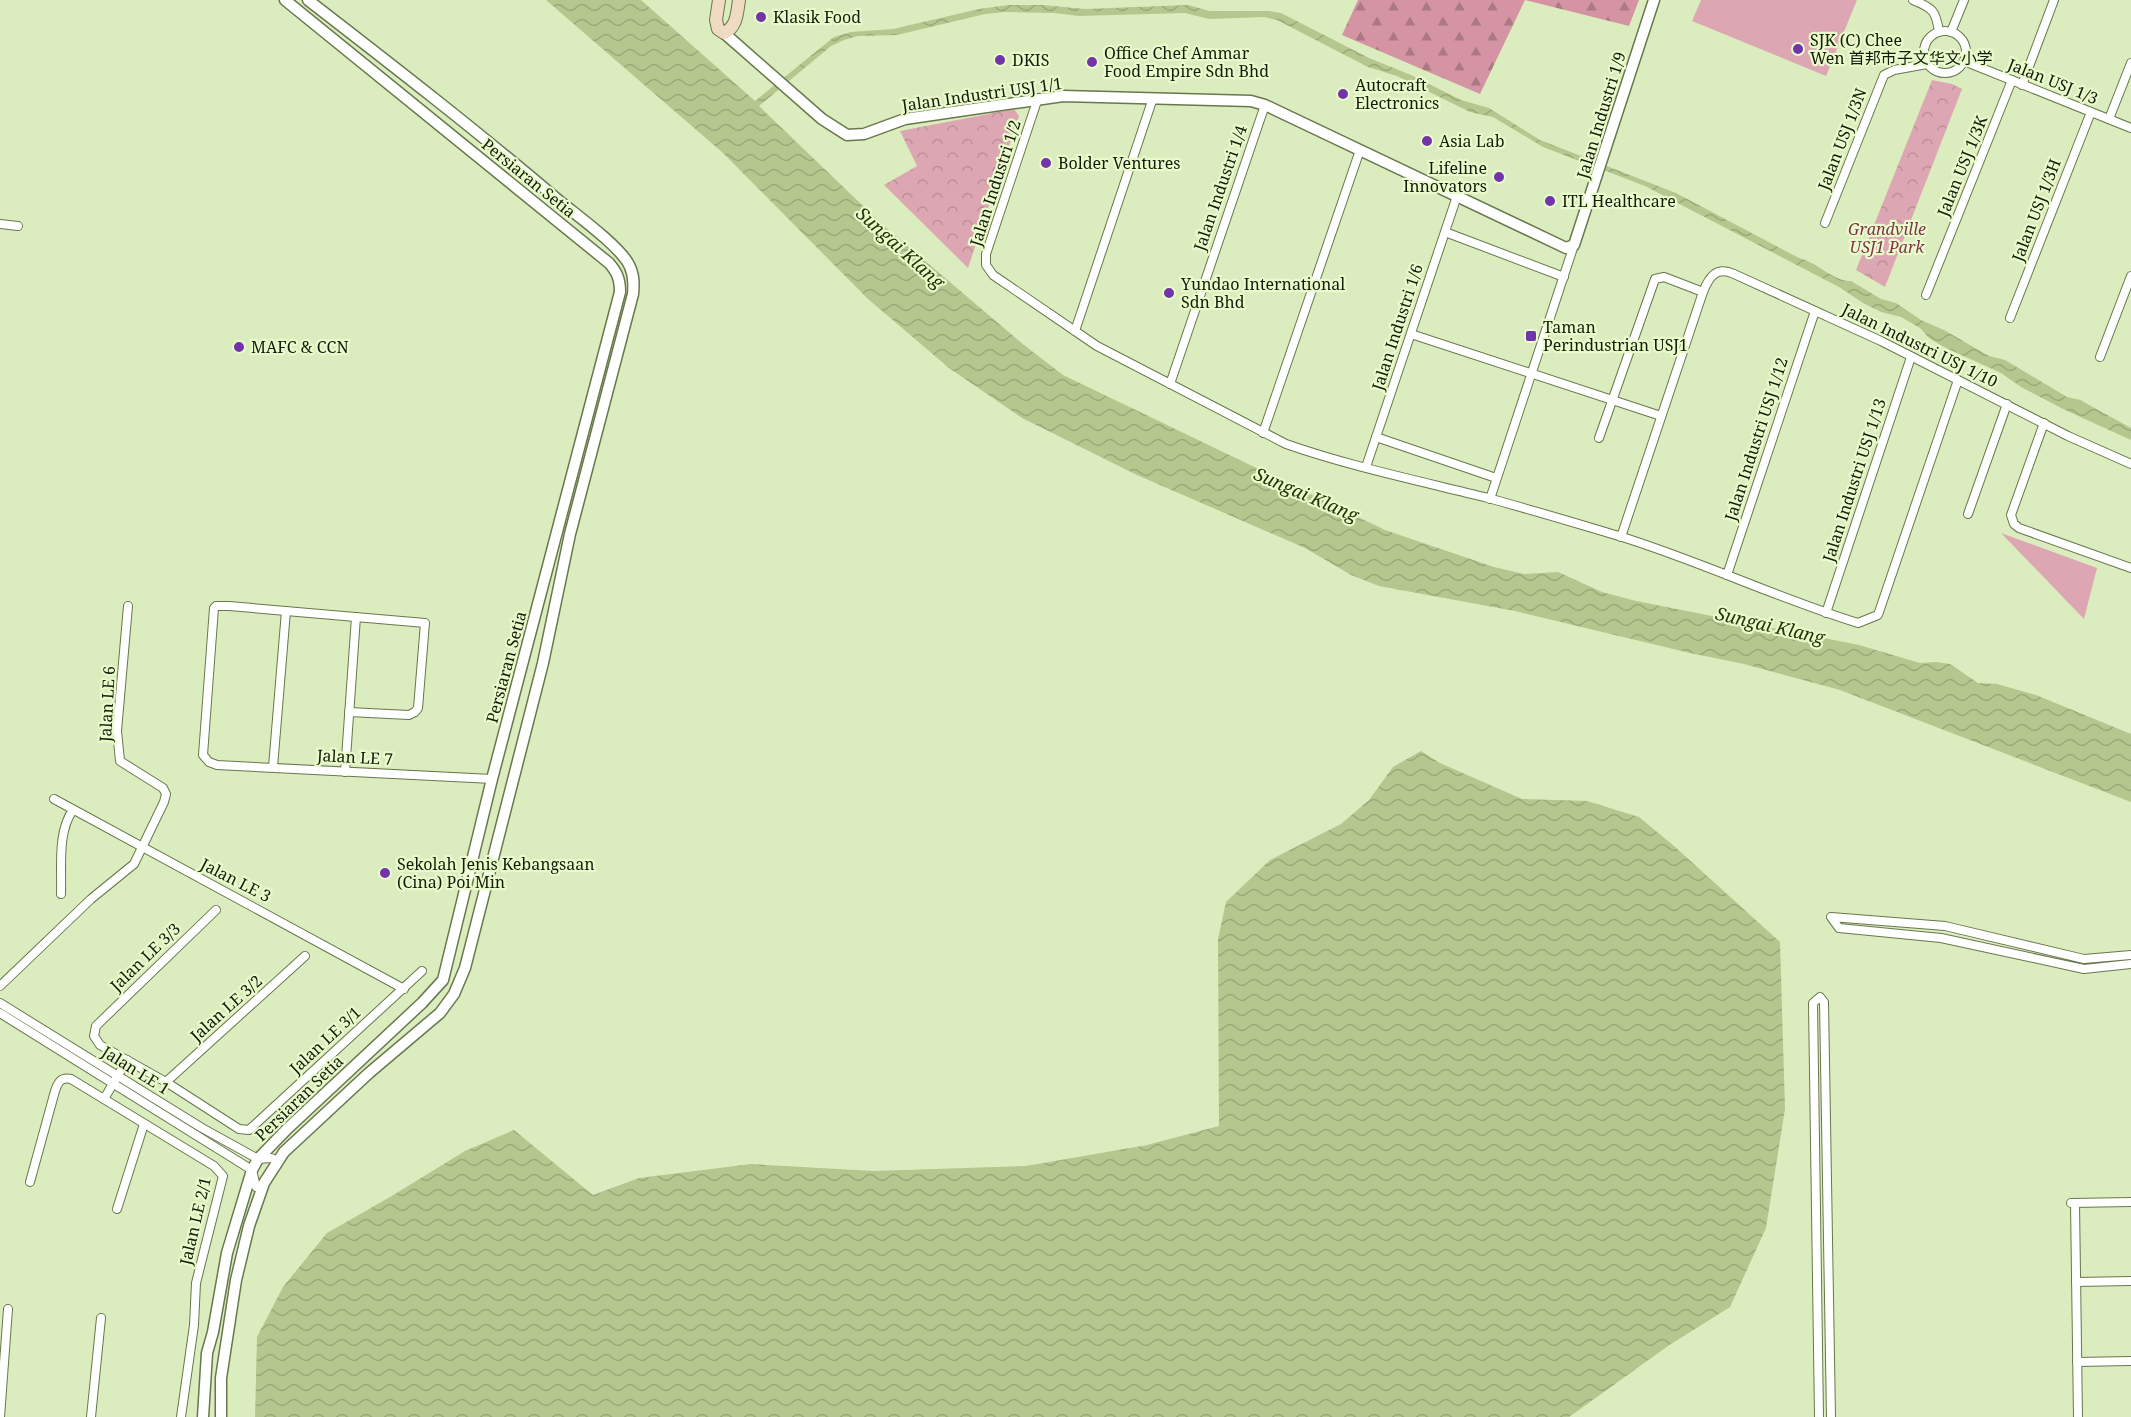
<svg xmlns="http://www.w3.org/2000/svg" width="2131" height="1417" viewBox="0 0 2131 1417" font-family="'Noto Serif','Noto Sans SC',serif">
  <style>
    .grass { fill: #dca7b2 }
    .forest { fill: url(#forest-firs) }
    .park { fill: url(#park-crowns) }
    .water { fill: url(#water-waves) }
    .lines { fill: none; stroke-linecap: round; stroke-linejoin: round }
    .minor-casing { stroke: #68774c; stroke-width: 10 }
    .tertiary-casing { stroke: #68774c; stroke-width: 13 }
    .secondary-casing { stroke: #68774c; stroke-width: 14 }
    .minor { stroke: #fff; stroke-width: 8 }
    .tertiary { stroke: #fff; stroke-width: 10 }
    .secondary { stroke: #efdac2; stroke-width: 12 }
    .poi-dot { fill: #7234a9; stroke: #e9fbcb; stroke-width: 2 }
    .labels { text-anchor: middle; stroke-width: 4.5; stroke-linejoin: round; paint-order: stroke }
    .poi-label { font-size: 16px; fill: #151b0a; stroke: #e9fbcb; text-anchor: start }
    .street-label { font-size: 16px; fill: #151b0a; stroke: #e9fbcb }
    .park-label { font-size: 16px; font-style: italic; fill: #81334a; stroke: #e9fbcb }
    .water-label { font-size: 18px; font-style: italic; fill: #263207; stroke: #e9fbcb }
  </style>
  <defs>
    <pattern id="forest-firs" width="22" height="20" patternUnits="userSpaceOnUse" patternTransform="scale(1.5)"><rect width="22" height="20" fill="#d594a3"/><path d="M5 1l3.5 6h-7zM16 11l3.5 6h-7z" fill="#ac7883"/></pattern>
    <pattern id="park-crowns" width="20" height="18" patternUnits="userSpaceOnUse" patternTransform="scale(1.5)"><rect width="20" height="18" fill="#dca7b2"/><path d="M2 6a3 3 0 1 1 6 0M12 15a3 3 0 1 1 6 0" fill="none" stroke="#bc8f98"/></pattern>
    <pattern id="water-waves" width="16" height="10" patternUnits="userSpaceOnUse" patternTransform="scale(1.5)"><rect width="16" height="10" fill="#b3c78e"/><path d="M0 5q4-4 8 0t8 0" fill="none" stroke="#99aa79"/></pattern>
  </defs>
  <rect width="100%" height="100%" fill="#dbedbe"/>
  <g class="grass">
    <polygon points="1701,0 1857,0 1826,76 1692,21"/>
    <polygon points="2001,533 2097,568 2084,619"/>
  </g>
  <polygon class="forest" points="1358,0 1639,0 1629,26 1525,0 1480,94 1342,35"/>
  <g class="park">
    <polygon points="1932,80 1952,84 1962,89 1885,287 1856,270"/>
    <polygon points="1014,109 1019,116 968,268 884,185 917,166 900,131"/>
  </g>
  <g class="water">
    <path d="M546 0H641L755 101 834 37 851 32 893 29 979 9 1008 5H1043L1085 9 1188 5 1210 11H1268L1281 13 1369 58 1411 75 1461 100 1489 108 1540 140 1676 193 1799 258C1816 262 1835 282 1851 281L1881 299 1896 303 1921 320 1944 330 1989 356 2005 360 2067 397 2080 400 2131 428V440L2063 409 2021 387 2001 373 1944 347 1929 338 1920 328 1901 317 1881 312 1863 303 1839 287 1645 186 1543 147 1493 117 1470 112 1397 76 1368 67 1277 20 1264 17 1209 19 1185 13 1079 16 1054 13 1004 12 985 14 897 35 858 36 844 40 831 46 759 106 884 226 1024 345 1063 375 1385 530 1494 567 1524 574 1558 572 1602 592 1636 601 1859 645 1920 663 1936 662 1950 664 1978 683 1997 684 2036 695 2131 734V802L1840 690 1744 664 1690 653 1515 611 1379 586 1351 575 1305 548 1137 475 1022 418 949 368 868 299 723 153Z"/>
    <polygon points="1421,751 1440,763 1522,799 1587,801 1639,817 1674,846 1780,942 1785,1109 1766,1228 1730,1307 1668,1346 1569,1417 255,1417 257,1337 283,1287 327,1233 390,1197 465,1151 514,1130 593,1195 639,1178 751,1164 874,1171 1026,1166 1147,1145 1219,1126 1218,939 1226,902 1270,860 1341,824 1369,800 1393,767"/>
  </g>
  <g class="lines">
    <defs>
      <g id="minor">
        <path d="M1913 0C1933 8 1936 11 1939 32"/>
        <circle cx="1945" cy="52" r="21"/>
        <polyline points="1951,32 1964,0"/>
        <polyline points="1964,61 2131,128"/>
        <polyline points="2022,85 2054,0"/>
        <path d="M1038 98 986 254V265L993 275 1097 346 1286 444C1352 467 1420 481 1488 498 1532 510 1575 523 1619 536 1700 561 1777 598 1858 623L1878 615 1958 380"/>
        <polyline points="2109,119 2131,63"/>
        <polyline points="1825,223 1884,75 1894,70 1927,64"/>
        <polyline points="0,224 18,226"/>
        <polyline points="1445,232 1564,277"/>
        <polyline points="1926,295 2012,80"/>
        <polyline points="2010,318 2091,112"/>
        <polyline points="1075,331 1153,98"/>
        <polyline points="1411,334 1661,416"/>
        <polyline points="2100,357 2131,276"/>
        <polyline points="1170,384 1265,105"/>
        <polyline points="2044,423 2011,515 2014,524 2019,528 2131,568"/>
        <polyline points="1263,433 1360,150"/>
        <polyline points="1376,437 1496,478"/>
        <polyline points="1599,438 1655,279 1664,277 1703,292"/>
        <polyline points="1366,467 1457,196"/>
        <polyline points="1490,499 1574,245"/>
        <polyline points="1968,514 2007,404"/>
        <path d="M1621 537 1703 292C1709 277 1716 266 1734 274L1881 341 2068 436 2131 464"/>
        <polyline points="1727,575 1815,311"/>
        <polyline points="1826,613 1911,357"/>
        <polyline points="349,712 409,715 415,712 418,708 425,623 229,606 216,606 214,608 203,755 209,762 217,765 492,779"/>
        <polyline points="273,767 286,611"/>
        <polyline points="345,772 356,617"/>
        <polyline points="54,799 404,989"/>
        <path d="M61 894C62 867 57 832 73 810"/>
        <polyline points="216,910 96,1026 94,1036 100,1045 166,1082 239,1129 249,1130 422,971"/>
        <polyline points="2131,955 2084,959 1945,926 1831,917 1839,928 1941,938 2084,969 2131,964"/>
        <polyline points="0,986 91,899 134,864 164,802 166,794 163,788 120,761 117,731 128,606"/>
        <polyline points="0,1003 202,1128 258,1159 271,1158 278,1161"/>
        <polyline points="0,1013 252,1170 256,1187 261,1188"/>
        <polyline points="166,1082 305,956"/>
        <polyline points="104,1099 127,1060"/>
        <path d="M30 1182 55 1091C58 1082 61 1077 71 1079L214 1166 223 1176 196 1283 194 1325 181 1417"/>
        <polyline points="2071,1203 2131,1202"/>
        <polyline points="2075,1203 2078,1417"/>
        <polyline points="117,1209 144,1124"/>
        <polyline points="2076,1282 2131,1281"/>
        <polyline points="2077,1362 2131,1361"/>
        <polyline points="0,1417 8,1309"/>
        <polyline points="91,1417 101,1318"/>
        <polyline points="1819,1417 1813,1003 1820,997 1824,1002 1831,1417"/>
      </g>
      <g id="tertiary">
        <polyline points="724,33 822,119 847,135 864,134 905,119 1063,96 1251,101 1265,105 1566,248 1574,245 1654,0"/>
        <path d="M203 1417 207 1353 213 1332 227 1253 252 1170 258 1159 287 1129 422 1003 443 980 492 779 620 292C620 279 617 272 609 263L285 0"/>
        <path d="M221 1417V1378L236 1280 249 1226 264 1183 284 1152 369 1073 440 1013 454 994 465 968 543 663 570 534 633 294C634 283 634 273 628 263 617 244 575 214 557 199 476 130 392 65 308 0"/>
      </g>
      <path id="secondary" d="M719 0 716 20 718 29 724 33C737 27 737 13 739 0"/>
    </defs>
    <use href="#minor" class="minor-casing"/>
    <use href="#tertiary" class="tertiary-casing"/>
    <use href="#secondary" class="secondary-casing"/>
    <use href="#minor" class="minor"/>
    <use href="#tertiary" class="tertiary"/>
    <use href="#secondary" class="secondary"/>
  </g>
  <g class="poi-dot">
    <circle cx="761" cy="17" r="6"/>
    <circle cx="1798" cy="49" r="6"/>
    <circle cx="1000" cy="60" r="6"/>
    <circle cx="1092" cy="62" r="6"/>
    <circle cx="1343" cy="94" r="6"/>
    <circle cx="1427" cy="141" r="6"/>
    <circle cx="1046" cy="163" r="6"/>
    <circle cx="1499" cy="177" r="6"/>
    <circle cx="1550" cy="201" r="6"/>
    <circle cx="1169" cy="293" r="6"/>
    <rect x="1525" y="330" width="12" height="12" rx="3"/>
    <circle cx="239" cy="347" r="6"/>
    <circle cx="385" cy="873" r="6"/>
  </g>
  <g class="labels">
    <g class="poi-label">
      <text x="773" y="23">Klasik Food</text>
      <text x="1810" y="46">SJK (C) Chee<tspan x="1810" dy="18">Wen 首邦市子文华文小学</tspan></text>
      <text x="1104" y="59">Office Chef Ammar<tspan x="1104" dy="18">Food Empire Sdn Bhd</tspan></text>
      <text x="1012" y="66">DKIS</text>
      <text x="1355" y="91">Autocraft<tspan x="1355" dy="18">Electronics</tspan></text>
      <text x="1439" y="147">Asia Lab</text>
      <text x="1058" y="169">Bolder Ventures</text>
      <text x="1487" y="174" text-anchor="end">Lifeline<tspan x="1487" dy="18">Innovators</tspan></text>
      <text x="1562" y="207">ITL Healthcare</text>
      <text x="1181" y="290">Yundao International<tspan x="1181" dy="18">Sdn Bhd</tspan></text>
      <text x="1543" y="333">Taman<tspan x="1543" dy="18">Perindustrian USJ1</tspan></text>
      <text x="251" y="353">MAFC &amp; CCN</text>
      <text x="397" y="870">Sekolah Jenis Kebangsaan<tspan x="397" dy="18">(Cina) Poi Min</tspan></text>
    </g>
    <g class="street-label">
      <text transform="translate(2053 81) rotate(22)" y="6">Jalan USJ 1/3</text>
      <text transform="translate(982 94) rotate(-8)" y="6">Jalan Industri USJ 1/1</text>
      <text transform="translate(1601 115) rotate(-73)" y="6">Jalan Industri 1/9</text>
      <text transform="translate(1842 139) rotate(-69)" y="6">Jalan USJ 1/3N</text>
      <text transform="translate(1962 166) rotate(-68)" y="6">Jalan USJ 1/3K</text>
      <text transform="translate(529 178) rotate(39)" y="6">Persiaran Setia</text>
      <text transform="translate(995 183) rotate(-72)" y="6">Jalan Industri 1/2</text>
      <text transform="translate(1220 188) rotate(-71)" y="6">Jalan Industri 1/4</text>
      <text transform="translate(2036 210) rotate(-69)" y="6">Jalan USJ 1/3H</text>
      <text transform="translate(1397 327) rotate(-72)" y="6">Jalan Industri 1/6</text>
      <text transform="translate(1920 345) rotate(26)" y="6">Jalan Industri USJ 1/10</text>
      <text transform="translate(1756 439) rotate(-72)" y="6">Jalan Industri USJ 1/12</text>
      <text transform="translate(1854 480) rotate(-72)" y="6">Jalan Industri USJ 1/13</text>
      <text transform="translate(506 667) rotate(-75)" y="6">Persiaran Setia</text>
      <text transform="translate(107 704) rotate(-87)" y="6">Jalan LE 6</text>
      <text transform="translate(355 757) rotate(3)" y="6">Jalan LE 7</text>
      <text transform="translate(236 880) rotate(27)" y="6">Jalan LE 3</text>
      <text transform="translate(145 957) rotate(-44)" y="6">Jalan LE 3/3</text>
      <text transform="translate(226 1008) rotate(-42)" y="6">Jalan LE 3/2</text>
      <text transform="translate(325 1040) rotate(-43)" y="6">Jalan LE 3/1</text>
      <text transform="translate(136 1070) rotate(32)" y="6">Jalan LE 1</text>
      <text transform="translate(299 1098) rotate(-44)" y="6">Persiaran Setia</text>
      <text transform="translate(195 1221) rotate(-77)" y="6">Jalan LE 2/1</text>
    </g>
    <g class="park-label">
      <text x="1887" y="235">Grandville<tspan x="1887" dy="18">USJ1 Park</tspan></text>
    </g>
    <g class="water-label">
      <text transform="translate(900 248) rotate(42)" y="6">Sungai Klang</text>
      <text transform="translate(1306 495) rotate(23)" y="6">Sungai Klang</text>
      <text transform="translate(1770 626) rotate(13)" y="6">Sungai Klang</text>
    </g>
  </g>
</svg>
